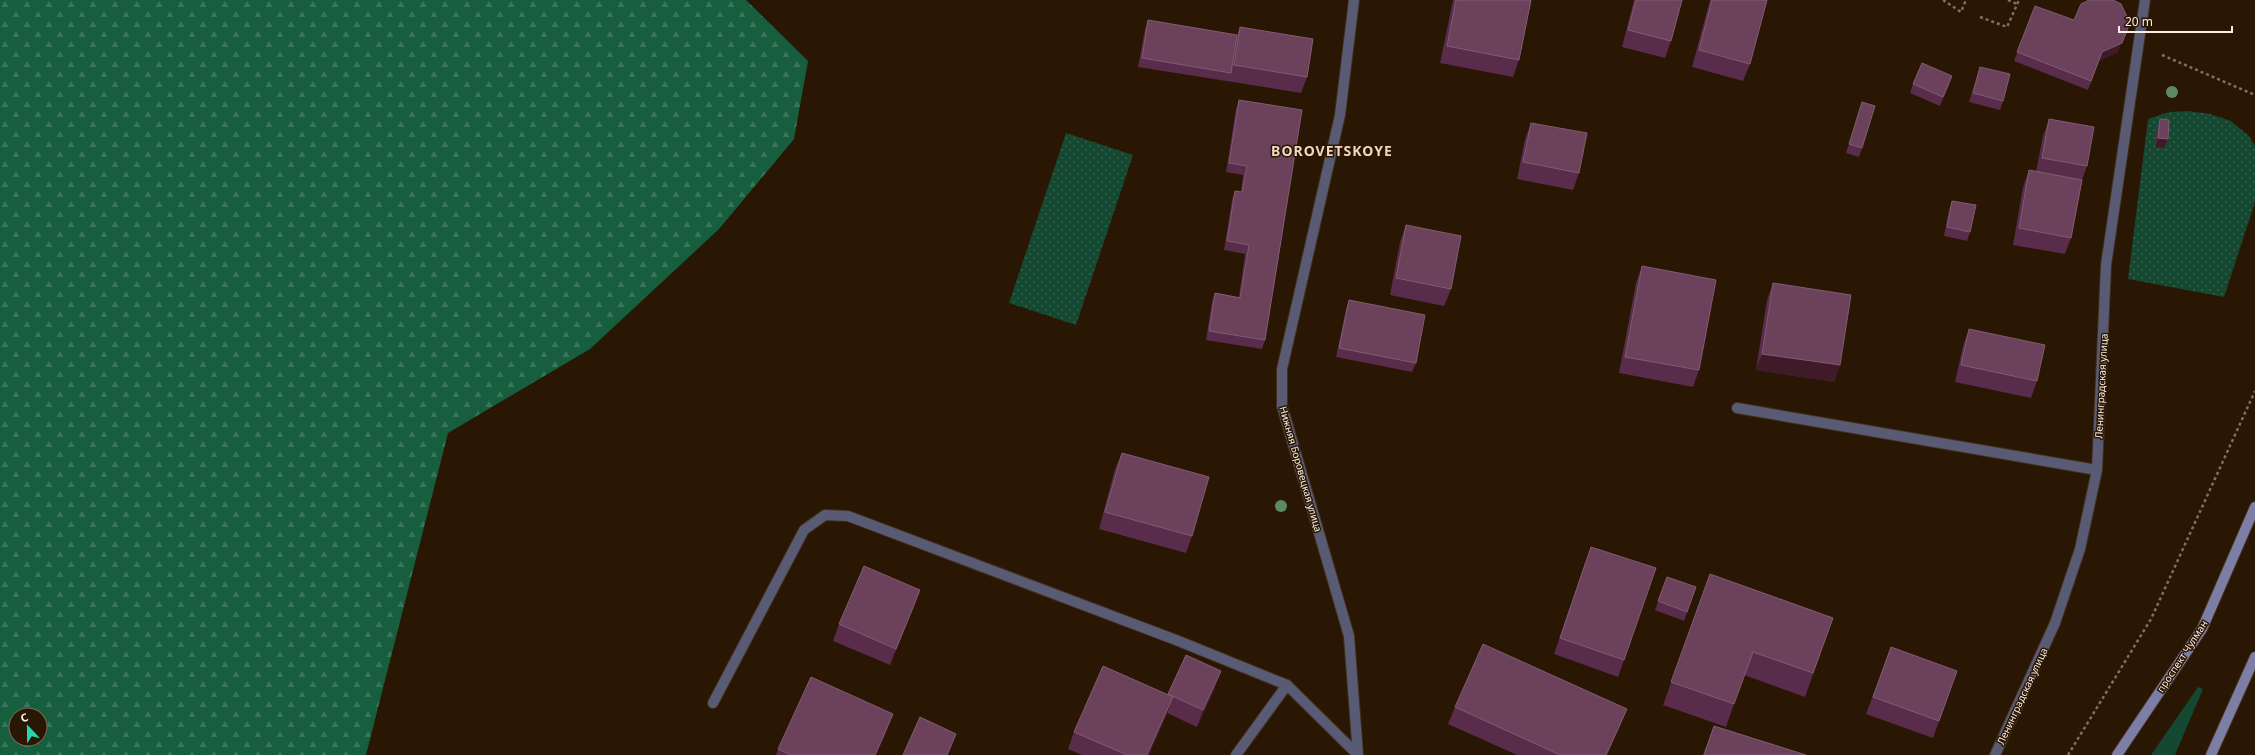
<svg xmlns="http://www.w3.org/2000/svg" width="2255" height="755" viewBox="0 0 2255 755" font-family="'Noto Sans',sans-serif">
  <style>
    .grass { fill: #144830 }
    .forest { fill: url(#forest-firs); fill-rule: evenodd }
    .garden { fill: url(#garden-dots) }
    .lines { fill: none; stroke-linecap: round; stroke-linejoin: round }
    .minor-casing { stroke: #42301e; stroke-width: 12 }
    .secondary-casing { stroke: #42301e; stroke-width: 12 }
    .path { stroke: #80705f; stroke-width: 2.5; stroke-dasharray: 3 3; stroke-linecap: butt }
    .minor { stroke: #595a73; stroke-width: 10 }
    .secondary { stroke: #7d7ea5; stroke-width: 10 }
    .tree { fill: #5d8a65 }
    .wall { fill: #592c4c }
    .shaded-wall { fill: #3f1a28 }
    .building { fill: #6b415c; stroke: #815c71 }
    .labels { text-anchor: middle; stroke-width: 3; stroke-linejoin: round; paint-order: stroke }
    .street-label { font-size: 10px; fill: #fbeee1; stroke: #291603 }
    .district-label { font-size: 14px; font-weight: bold; letter-spacing: 1px; fill: #f1d7be; stroke: #291603 }
  </style>
  <defs>
    <pattern id="forest-firs" width="22" height="20" patternUnits="userSpaceOnUse"><rect width="22" height="20" fill="#165e3e"/><path d="M5 1l3.5 6h-7zM16 11l3.5 6h-7z" fill="#39755a"/></pattern>
    <pattern id="garden-dots" width="8" height="8" patternUnits="userSpaceOnUse"><rect width="8" height="8" fill="#144830"/><path d="M2 2h.1M6 6h.1" fill="none" stroke="#37634e" stroke-width="1.8" stroke-linecap="round"/></pattern>
  </defs>
  <rect width="100%" height="100%" fill="#291603"/>
  <polygon class="grass" points="2198,687 2203,689 2175,755 2151,755"/>
  <path class="forest" d="M0 0H746L808 61 794 139 719 229 590 349 448 433 366 755H0ZM16 715H40V739H16Z"/>
  <g class="garden">
    <polygon points="2188,111 2210,114 2231,121 2249,136 2255,146 2255,202 2224,297 2128,279 2148,119 2169,112"/>
    <polygon points="1066,133 1133,155 1076,325 1009,303"/>
  </g>
  <g class="lines">
    <defs>
      <g id="minor">
        <polyline points="1737,408 2097,470"/>
        <polyline points="713,703 804,530 825,515 848,516 1176,640 1287,685"/>
        <polyline points="1236,755 1287,685 1358,755 1349,636 1282,406 1282,369 1340,115 1354,0"/>
        <polyline points="1995,755 2055,623 2080,549 2097,470 2106,265 2145,0"/>
      </g>
      <g id="secondary">
        <polyline points="2117,755 2202,629 2255,507"/>
        <polyline points="2211,755 2255,657"/>
      </g>
    </defs>
    <use href="#minor" class="minor-casing"/>
    <use href="#secondary" class="secondary-casing"/>
    <g class="path">
      <polyline points="1943,0 1961,12 1966,0"/>
      <polyline points="2008,0 2017,4"/>
      <polyline points="1980,17 2007,27 2019,0"/>
      <polyline points="2162,55 2255,95"/>
      <polyline points="2068,755 2151,619 2255,391"/>
    </g>
    <use href="#minor" class="minor"/>
    <use href="#secondary" class="secondary"/>
  </g>
  <g class="tree">
    <circle cx="2172" cy="92" r="6"/>
    <circle cx="1281" cy="506" r="6"/>
  </g>
  <g class="wall">
    <polygon points="1453,0 1531,0 1519,60 1513,77 1440,63"/>
    <polygon points="1634,0 1682,0 1671,41 1665,58 1622,47"/>
    <polygon points="1710,0 1767,0 1750,64 1743,81 1692,67"/>
    <polygon points="2035,6 2118,52 2099,61 2088,90 2014,61"/>
    <polygon points="1148,20 1237,35 1240,27 1307,77 1301,93 1138,67 1145,29"/>
    <polygon points="1980,67 2003,101 2000,110 1969,102 1977,76"/>
    <polygon points="1913,84 1949,85 1940,106 1910,93"/>
    <polygon points="1239,100 1302,110 1265,340 1262,349 1206,340 1212,302 1215,293 1239,297 1245,254 1224,250 1232,200 1235,191 1241,192 1243,175 1226,172 1236,109"/>
    <polygon points="1862,102 1862,148 1859,157 1846,153"/>
    <polygon points="2049,119 2087,166 2082,180 2071,238 2065,254 2013,245 2023,187 2029,170 2036,172 2043,136"/>
    <polygon points="2160,119 2168,139 2164,148 2155,147 2157,128"/>
    <polygon points="1531,123 1579,173 1573,190 1517,179 1525,139"/>
    <polygon points="1952,201 1970,232 1967,241 1944,236 1949,210"/>
    <polygon points="1406,225 1451,289 1444,306 1390,295 1400,242"/>
    <polygon points="1642,266 1699,370 1693,387 1619,373 1636,283"/>
    <polygon points="1773,283 1840,365 1834,382 1756,370 1767,300"/>
    <polygon points="1349,300 1416,363 1412,372 1336,357 1346,309"/>
    <polygon points="1969,329 2037,381 2031,398 1955,382 1963,346"/>
    <polygon points="1122,453 1192,536 1186,553 1099,529 1115,469"/>
    <polygon points="1585,563 1624,660 1618,677 1554,654"/>
    <polygon points="1710,574 1833,618 1805,697 1744,675 1726,727 1663,705"/>
    <polygon points="1667,577 1696,587 1684,621 1655,610"/>
    <polygon points="914,607 890,665 833,641 839,624"/>
    <polygon points="1891,647 1957,671 1933,738 1866,714"/>
    <polygon points="1186,655 1215,688 1197,727 1167,713 1149,755 1082,755 1068,749 1074,732 1167,695"/>
    <polygon points="1455,707 1627,709 1620,726 1607,755 1517,755 1448,724"/>
    <polygon points="1714,726 1806,755 1703,755"/>
    <polygon points="887,731 876,755 776,755 778,749"/>
  </g>
  <g class="shaded-wall">
    <polygon points="2130,23 2118,52 2099,61 2088,90 2102,52"/>
    <polygon points="1952,76 1949,85 1940,106 1943,97"/>
    <polygon points="2158,138 2168,139 2164,148 2155,147"/>
    <polygon points="1762,354 1840,365 1834,382 1756,370"/>
    <polygon points="920,590 914,607 890,665 896,649"/>
    <polygon points="1221,671 1215,688 1197,727 1203,710"/>
    <polygon points="1173,697 1167,714 1149,755 1147,755"/>
    <polygon points="1627,709 1620,726 1607,755 1606,755"/>
    <polygon points="893,714 887,731 876,755 875,755"/>
    <polygon points="956,734 950,751 948,755 947,755"/>
  </g>
  <g class="building">
    <polygon points="1456,0 1531,0 1519,60 1447,46"/>
    <polygon points="1636,0 1682,0 1671,41 1628,30"/>
    <polygon points="1712,0 1767,0 1750,64 1699,50"/>
    <polygon points="2089,0 2113,0 2121,4 2130,23 2122,43 2102,52 2091,81 2017,52 2035,6 2074,20 2081,4"/>
    <polygon points="1148,20 1237,35 1231,73 1142,58"/>
    <polygon points="1240,27 1313,39 1307,77 1234,65"/>
    <polygon points="1922,63 1952,76 1943,97 1913,84"/>
    <polygon points="1980,67 2010,74 2003,101 1973,93"/>
    <polygon points="1239,100 1302,110 1265,340 1209,331 1215,293 1240,298 1249,245 1227,241 1235,191 1242,192 1247,166 1229,163"/>
    <polygon points="1862,102 1875,106 1862,148 1849,144"/>
    <polygon points="2049,119 2094,127 2087,166 2042,158"/>
    <polygon points="2160,119 2169,120 2168,139 2158,138"/>
    <polygon points="1531,123 1587,133 1579,173 1523,162"/>
    <polygon points="2029,170 2082,180 2071,238 2019,228"/>
    <polygon points="1952,201 1976,205 1970,232 1947,227"/>
    <polygon points="1406,225 1461,236 1451,289 1396,278"/>
    <polygon points="1642,266 1716,280 1699,370 1625,357"/>
    <polygon points="1773,283 1851,295 1840,365 1762,354"/>
    <polygon points="1349,300 1425,315 1416,363 1339,348"/>
    <polygon points="1969,329 2045,345 2037,381 1961,365"/>
    <polygon points="1122,453 1209,477 1192,536 1105,512"/>
    <polygon points="1591,547 1656,568 1624,660 1560,638"/>
    <polygon points="864,566 920,590 896,649 839,624"/>
    <polygon points="1710,574 1833,618 1813,673 1753,652 1734,704 1671,682"/>
    <polygon points="1667,577 1696,587 1687,612 1658,601"/>
    <polygon points="1483,644 1627,709 1606,755 1560,755 1455,707"/>
    <polygon points="1891,647 1957,671 1939,721 1873,697"/>
    <polygon points="1186,655 1221,671 1203,710 1168,694"/>
    <polygon points="1103,666 1173,697 1147,755 1127,755 1074,732"/>
    <polygon points="811,677 893,714 875,755 791,755 778,749"/>
    <polygon points="920,717 956,734 947,755 903,755"/>
    <polygon points="1714,726 1806,755 1704,755"/>
  </g>
  <g class="labels">
    <g class="street-label">
      <text transform="translate(2101 386) rotate(-87)" y="4">Ленинградская улица</text>
      <text transform="translate(1301 469) rotate(74)" y="4">Нижняя Боровецкая улица</text>
      <text transform="translate(2182 656) rotate(-57)" y="4">проспект Чулман</text>
      <text transform="translate(2022 696) rotate(-65)" y="4">Ленинградская улица</text>
    </g>
    <g class="district-label">
      <text x="1332" y="156">BOROVETSKOYE</text>
    </g>
  </g>
  <g transform="translate(28 727) rotate(338)"><circle r="19" fill="#291603" stroke="#7d6c5c"/>
  <path d="M0-3L7 15L0 10L-7 15Z" fill="#24d5ae"/>
  <text y="-6" font-size="11" font-weight="bold" text-anchor="middle" fill="#fbeee1">С</text>
  </g>
  <path d="M2119 26v6h113v-6" fill="none" stroke="#fbeee1" stroke-width="2"/>
  <text x="2125" y="26" font-size="12" fill="#fbeee1" stroke="#291603" stroke-width="3" paint-order="stroke">20 m</text>
</svg>
